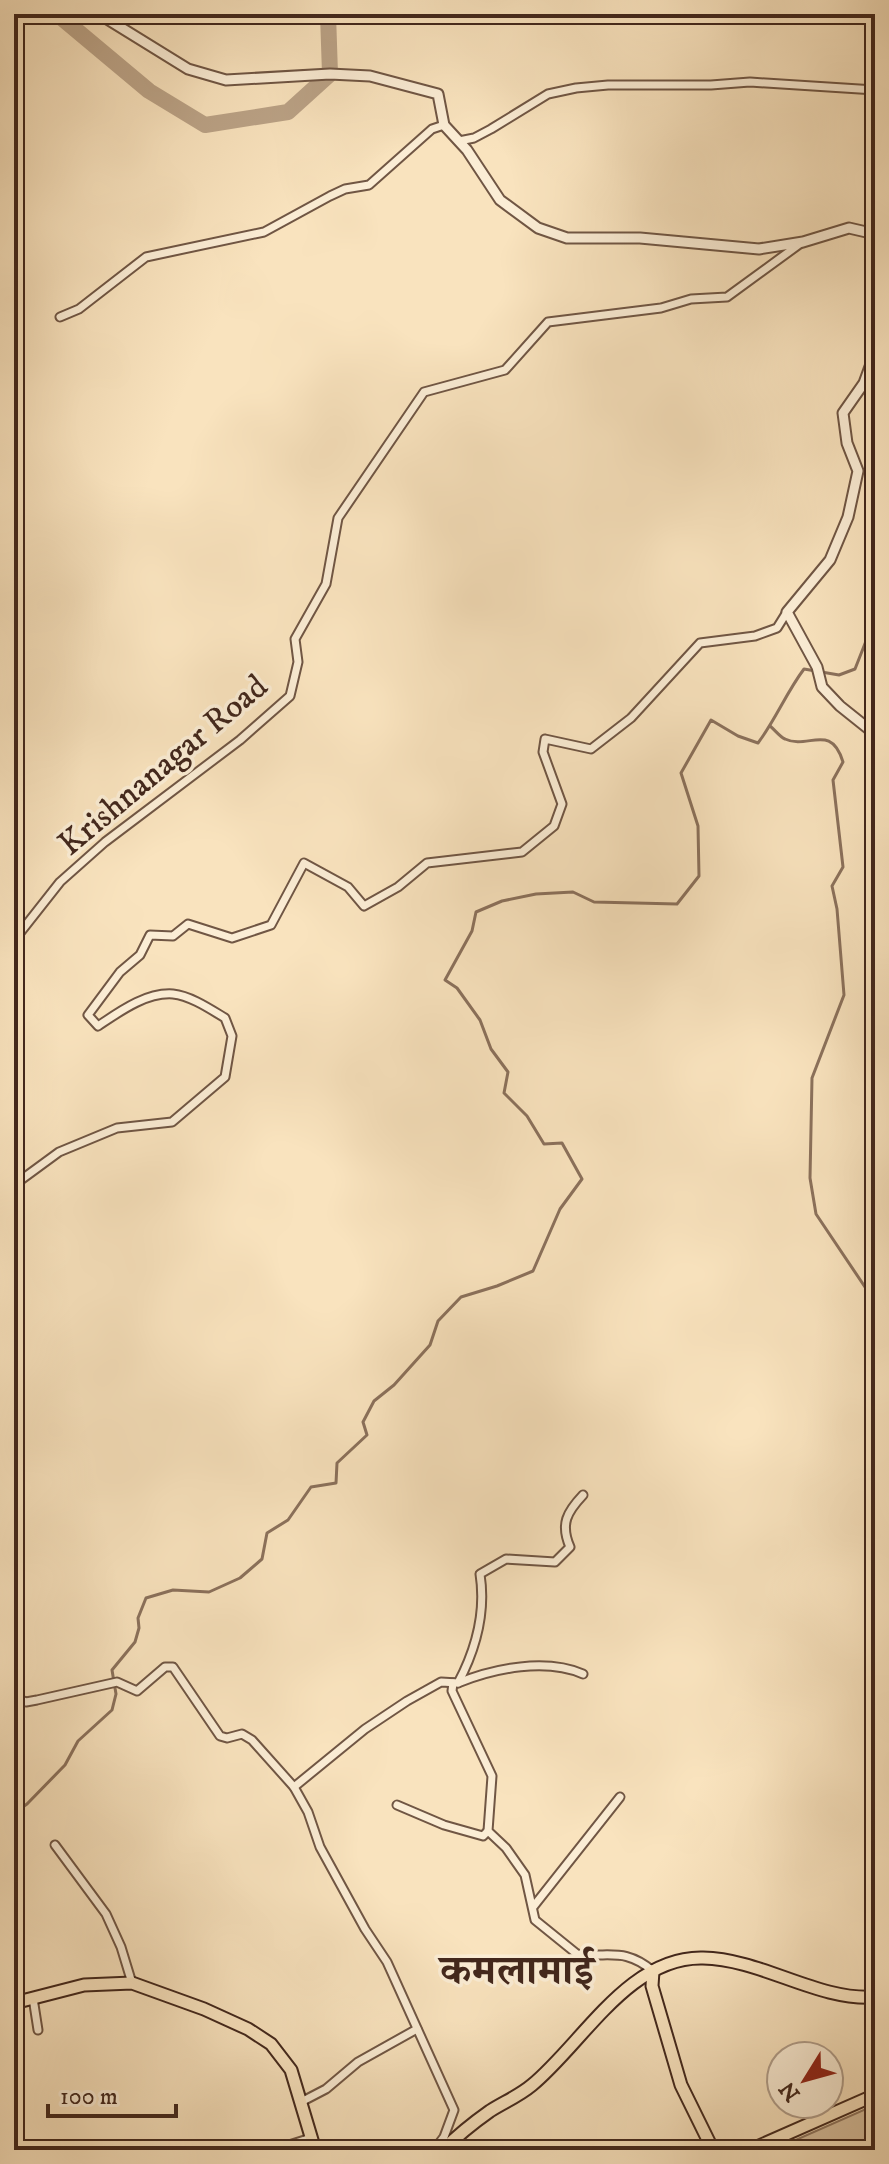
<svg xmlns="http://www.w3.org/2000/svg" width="889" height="2164" viewBox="0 0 889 2164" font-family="'IM FELL DW Pica','Noto Serif Devanagari',serif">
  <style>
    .green { fill: #dac3a2; stroke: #8e755f; stroke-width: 2 }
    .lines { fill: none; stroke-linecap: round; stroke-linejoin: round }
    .stream { stroke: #8b715c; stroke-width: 3 }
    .river { stroke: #bba387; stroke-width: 16 }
    .minor-casing { stroke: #705644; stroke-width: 11 }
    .tertiary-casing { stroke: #705644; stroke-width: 13 }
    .primary-casing { stroke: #42271c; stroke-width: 15 }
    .trunk-casing { stroke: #42271c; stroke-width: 15 }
    .minor { stroke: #fbedd5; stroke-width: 7 }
    .tertiary { stroke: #fbedd5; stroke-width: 9 }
    .primary { stroke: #f9e3be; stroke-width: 11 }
    .trunk { stroke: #f9e3be; stroke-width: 11 }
    .labels { text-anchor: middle; stroke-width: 7; stroke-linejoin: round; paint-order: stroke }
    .street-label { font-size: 34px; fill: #42271c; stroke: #fbedd5 }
    .district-label { font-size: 42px; font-weight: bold; fill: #42271c; stroke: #fbedd5 }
  </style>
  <rect width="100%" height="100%" fill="#f9e3be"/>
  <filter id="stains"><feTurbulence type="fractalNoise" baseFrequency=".0025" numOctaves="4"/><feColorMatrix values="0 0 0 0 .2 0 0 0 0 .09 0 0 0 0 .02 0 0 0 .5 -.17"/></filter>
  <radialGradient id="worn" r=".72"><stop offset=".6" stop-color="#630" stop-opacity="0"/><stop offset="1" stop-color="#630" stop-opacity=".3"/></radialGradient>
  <polygon class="green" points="875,2105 875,2150 773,2150"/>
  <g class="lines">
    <g class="stream">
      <path d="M770 726C775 730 780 737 785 739 808 750 831 722 843 762L833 780 843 867 832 886 837 909 844 995 812 1078 810 1178 816 1214 869 1293 875 1310"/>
      <path d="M14 1813 27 1804 65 1765 78 1741 112 1710 116 1694 112 1670 135 1642 139 1628 138 1618 146 1598 173 1590 209 1592 240 1578 262 1559 267 1533 288 1520 311 1487 336 1483 337 1463 367 1435 363 1422 374 1401 394 1385 430 1345 438 1321 461 1297 497 1286 533 1271 560 1209 582 1179 562 1143 544 1144 527 1116 504 1093 508 1072 491 1049 480 1020 457 988 445 980 472 931 476 912 502 901 536 894 573 892 594 902 677 904 699 876 698 826 681 773 711 720 738 736 758 743C776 719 786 693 804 669L839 675 855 669 866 641 875 631"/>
    </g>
    <polyline class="river" points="57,14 149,91 205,125 288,112 330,74 328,14"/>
    <defs>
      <g id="minor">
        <polyline points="459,141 474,138 491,129 548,94 576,88 608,85 711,85 750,82 875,90"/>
        <polyline points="60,317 79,309 146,257 264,232 330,196 345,189 369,185 432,129 444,125"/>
        <polyline points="14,946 19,934 60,882 105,842 240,740 290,696 298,662 295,639 326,584 338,518 424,392 505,370 548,322 661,308 691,299 727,297 801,243"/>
        <path d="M14 1185 59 1152 117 1128 172 1122 225 1077 232 1036 225 1018C210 1009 191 996 173 994 146 992 119 1012 98 1026L88 1015 120 972 140 955 150 935 173 936 188 924 232 938 271 925 304 863 348 887 364 906 398 887 427 863 522 852 554 826 562 804 543 752 545 739 591 749 631 718 700 643 755 636 777 628 787 612"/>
        <path d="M453 1683 452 1691 492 1776 488 1831 506 1848 525 1875 535 1920 577 1954C610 1958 624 1947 653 1971"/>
        <path d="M458 1683C495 1668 546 1658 583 1674"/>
        <polyline points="14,1697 26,1702 37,1700 117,1682 137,1691 165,1667 173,1667 220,1736 227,1738 242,1734 252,1740 294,1787 308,1812 320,1847 365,1929 387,1962 454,2110 444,2137 434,2150"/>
        <path d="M294 1787 365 1729 407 1701 441 1682 458 1683C476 1649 486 1612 480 1574L506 1559 555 1562 570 1547C560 1524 567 1512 583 1495"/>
        <polyline points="397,1805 444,1825 483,1836 488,1831"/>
        <polyline points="55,1845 106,1914 121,1947 132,1983"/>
        <polyline points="533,1907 620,1797"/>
        <polyline points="33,1998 38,2030"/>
        <polyline points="301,2102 326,2089 358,2062 417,2029"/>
        <polyline points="14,2123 20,2150"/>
        <polyline points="273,2150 311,2138"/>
      </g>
      <g id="tertiary">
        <polyline points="99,14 188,69 226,80 330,74 370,76 438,94 444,125 467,150 500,200 538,228 567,238 640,238 759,249 803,242 849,228 875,234"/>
        <polyline points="875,353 864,383 843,413 847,443 858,471 848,517 830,560 787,612 817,667 822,687 840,706 875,734"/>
      </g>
      <g id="primary">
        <polyline points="653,1971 652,1986 681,2085 713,2150"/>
        <polyline points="750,2150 875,2095"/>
      </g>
      <g id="trunk">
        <polyline points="14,2003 84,1985 132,1983 204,2009 248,2029 271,2044 291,2070 315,2150"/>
        <path d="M443 2150C458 2135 473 2123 490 2111 504 2102 519 2096 532 2085 582 2044 629 1956 703 1958 762 1959 817 2001 875 1997"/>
      </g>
    </defs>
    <use href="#minor" class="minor-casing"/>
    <use href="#tertiary" class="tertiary-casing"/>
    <use href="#primary" class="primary-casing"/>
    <use href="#trunk" class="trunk-casing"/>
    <use href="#minor" class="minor"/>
    <use href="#tertiary" class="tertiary"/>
    <use href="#primary" class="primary"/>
    <use href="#trunk" class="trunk"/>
  </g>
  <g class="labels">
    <g class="street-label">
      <text transform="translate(162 764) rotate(-40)" y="12">Krishnanagar Road</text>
    </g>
    <g class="district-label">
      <text x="517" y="1984">कमलामाई</text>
    </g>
  </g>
  <rect width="889" height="2164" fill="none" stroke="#f9e3be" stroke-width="48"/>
  <rect x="16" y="16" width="857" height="2132" fill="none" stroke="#42271c" stroke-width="4"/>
  <rect x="24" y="24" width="841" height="2116" fill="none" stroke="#42271c" stroke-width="2"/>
  <g transform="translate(805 2080) rotate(233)"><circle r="38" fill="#fbedd5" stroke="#b19e8b" stroke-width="2"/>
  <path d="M0-6L14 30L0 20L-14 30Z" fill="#8f2418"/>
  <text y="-12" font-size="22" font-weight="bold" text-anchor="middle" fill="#42271c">N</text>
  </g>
  <path d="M48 2104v12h128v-12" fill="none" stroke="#42271c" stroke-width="4"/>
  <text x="60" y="2104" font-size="24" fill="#42271c" stroke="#fbedd5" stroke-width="6" paint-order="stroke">100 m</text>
  <rect width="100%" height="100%" filter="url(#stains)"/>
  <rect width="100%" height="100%" fill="url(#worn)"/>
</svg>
